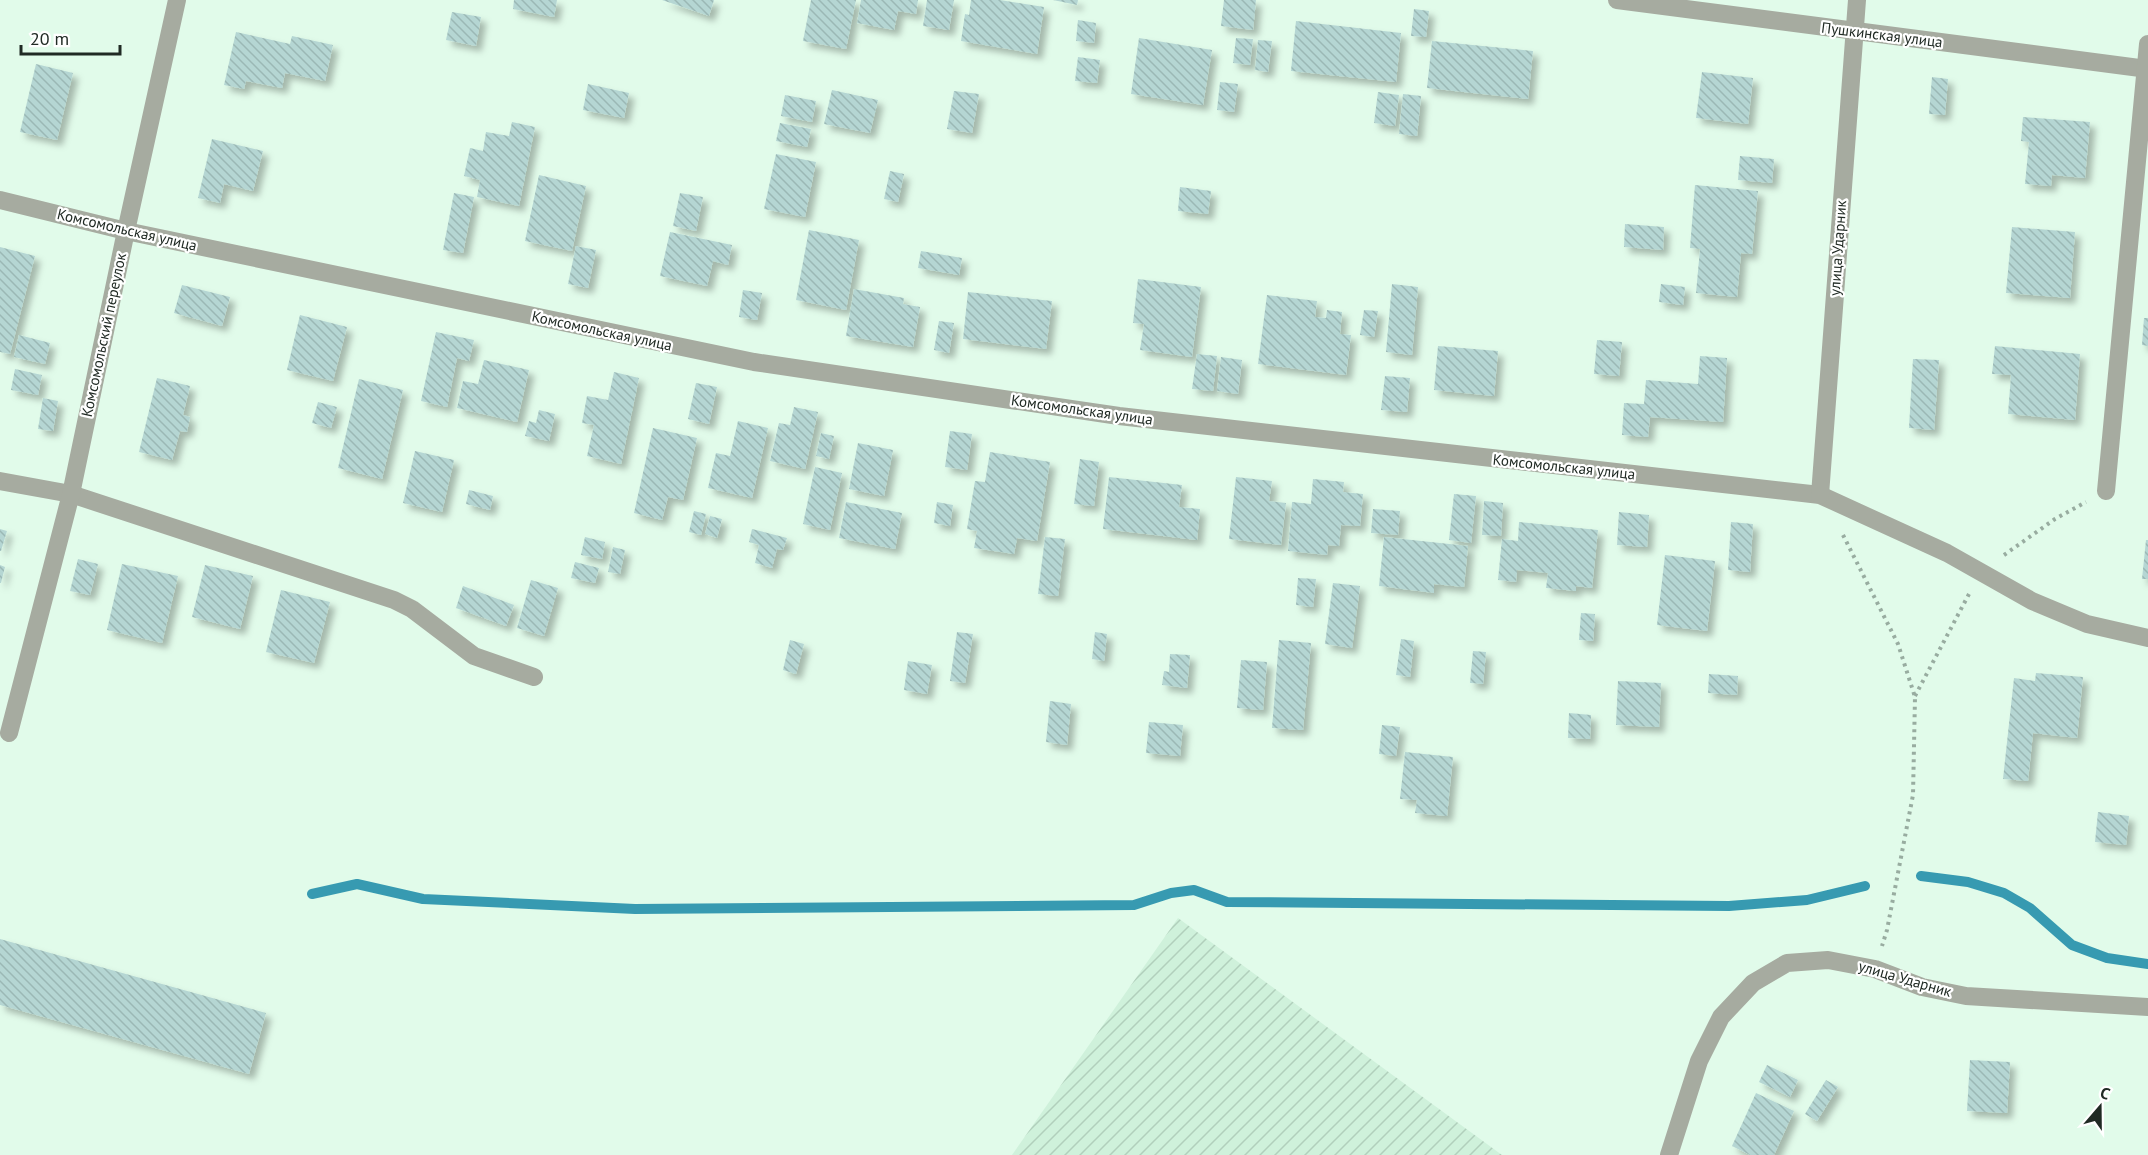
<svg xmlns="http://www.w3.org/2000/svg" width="2148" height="1155" viewBox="0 0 2148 1155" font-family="'PT Sans',sans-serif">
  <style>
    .industrial { fill: url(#industrial-furrows) }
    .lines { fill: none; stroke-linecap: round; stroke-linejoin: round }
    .stream { stroke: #379ab1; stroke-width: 10 }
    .building { fill: url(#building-back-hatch); filter: url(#shadow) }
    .path { stroke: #98aca0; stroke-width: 4; stroke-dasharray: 3 4.5; stroke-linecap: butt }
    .minor { stroke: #a6aba0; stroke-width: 18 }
    .labels { text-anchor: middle; stroke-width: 4.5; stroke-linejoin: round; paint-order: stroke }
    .street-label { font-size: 15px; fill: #202a24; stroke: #fff }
  </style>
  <defs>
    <pattern id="industrial-furrows" width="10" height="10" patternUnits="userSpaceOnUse" patternTransform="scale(1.5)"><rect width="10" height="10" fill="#cff1db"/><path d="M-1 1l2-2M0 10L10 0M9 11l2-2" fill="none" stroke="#b1cfbc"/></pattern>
    <pattern id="building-back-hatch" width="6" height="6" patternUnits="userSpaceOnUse" patternTransform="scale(1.5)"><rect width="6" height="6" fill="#b5d6d3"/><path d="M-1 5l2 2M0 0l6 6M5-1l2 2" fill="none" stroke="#9bb8b5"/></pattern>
    <filter id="shadow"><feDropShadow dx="5.5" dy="5.5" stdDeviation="3" flood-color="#0004"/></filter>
  </defs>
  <rect width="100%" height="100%" fill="#e1fbea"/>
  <polygon class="industrial" points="1178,918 1502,1155 1012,1155"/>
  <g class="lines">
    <g class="stream">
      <polyline points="1921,876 1968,882 2004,893 2030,908 2072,945 2107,958 2148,964"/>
      <polyline points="312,894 357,884 423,899 635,909 1134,905 1171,893 1194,890 1227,902 1729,906 1807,900 1865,886"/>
    </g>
  </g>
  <g class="building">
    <polygon points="514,0 557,0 554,17 513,9"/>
    <polygon points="662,0 714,0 709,16"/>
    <polygon points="811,0 856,0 846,49 803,41"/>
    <polygon points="861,0 918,0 916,14 898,11 894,30 857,23"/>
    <polygon points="927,0 954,0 949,30 923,26"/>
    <polygon points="971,0 1000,0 1044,7 1037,54 961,41 965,14 969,15"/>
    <polygon points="1053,0 1078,0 1077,5"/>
    <polygon points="1224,0 1256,0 1253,30 1221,26"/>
    <polygon points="1414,9 1429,11 1426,37 1411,36"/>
    <polygon points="452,12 481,17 476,46 446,40"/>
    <polygon points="1078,20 1096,23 1094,43 1076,41"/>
    <polygon points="1296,21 1401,33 1396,82 1291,71"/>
    <polygon points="236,32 290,44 292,36 333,45 325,81 285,73 282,88 246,81 244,89 224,85"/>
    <polygon points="1139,38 1212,50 1203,105 1131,94"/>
    <polygon points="1236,38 1253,39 1250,65 1233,63"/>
    <polygon points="1258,40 1272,41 1268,72 1255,70"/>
    <polygon points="1432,41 1533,51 1528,99 1427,88"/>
    <polygon points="1078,57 1100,60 1097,83 1075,81"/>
    <polygon points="36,64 73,73 57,140 20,132"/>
    <polygon points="1702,72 1753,78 1748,124 1696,118"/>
    <polygon points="1932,77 1948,79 1945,115 1929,114"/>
    <polygon points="1220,82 1238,84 1234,112 1217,110"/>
    <polygon points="588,84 629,93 624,118 583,110"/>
    <polygon points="832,90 878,100 870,133 824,124"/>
    <polygon points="954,91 979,94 972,133 947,129"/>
    <polygon points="1378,92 1399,95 1395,126 1374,123"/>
    <polygon points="1403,94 1421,96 1417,136 1399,134"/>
    <polygon points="785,95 816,101 812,122 781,116"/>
    <polygon points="2023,117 2090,122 2085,178 2052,175 2051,186 2025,184 2029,142 2021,141"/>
    <polygon points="512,122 535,127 519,206 477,197 480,180 464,176 470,148 483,151 486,132 509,136"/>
    <polygon points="780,123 811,129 807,147 776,141"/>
    <polygon points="212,139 263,151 253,191 224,184 220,203 198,198"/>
    <polygon points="776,154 816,162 805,217 764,209"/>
    <polygon points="1740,156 1774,159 1772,183 1738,180"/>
    <polygon points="890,171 904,174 898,202 884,199"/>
    <polygon points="539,175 586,186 572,251 525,241"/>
    <polygon points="1695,185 1758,191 1752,254 1741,253 1737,297 1696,293 1700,249 1690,248"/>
    <polygon points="1180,187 1211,191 1208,214 1178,211"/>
    <polygon points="454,193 474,197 463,253 443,250"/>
    <polygon points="680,193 703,197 696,231 673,226"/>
    <polygon points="1625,224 1664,227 1663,250 1624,247"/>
    <polygon points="2012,227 2075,232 2070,298 2006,293"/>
    <polygon points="809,230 859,240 846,310 796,300"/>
    <polygon points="670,232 732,245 728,265 713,261 707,286 660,276"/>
    <polygon points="576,246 596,250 588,288 568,284"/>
    <polygon points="0,247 35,256 10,354 0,352"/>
    <polygon points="921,251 962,258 959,275 918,268"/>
    <polygon points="1138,279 1201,287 1192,357 1140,350 1144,324 1133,323"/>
    <polygon points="1392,284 1418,287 1412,355 1386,352"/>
    <polygon points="1661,284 1685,287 1683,305 1659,302"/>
    <polygon points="182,285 230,297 222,326 174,313"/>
    <polygon points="854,289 904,298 903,304 920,307 913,347 846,336"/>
    <polygon points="743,290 762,293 757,320 739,317"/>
    <polygon points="968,292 1052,301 1046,349 963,339"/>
    <polygon points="1267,295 1317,301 1315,317 1326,318 1327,310 1342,312 1340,334 1351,335 1346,375 1258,364"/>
    <polygon points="1364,310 1378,311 1374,337 1360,335"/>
    <polygon points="300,315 347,327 333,381 287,370"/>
    <polygon points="2144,318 2148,318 2148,346 2142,345"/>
    <polygon points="939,321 954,323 949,353 934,350"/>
    <polygon points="436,332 474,340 469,361 457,358 447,407 421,401"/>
    <polygon points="19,335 50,343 45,364 14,357"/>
    <polygon points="1597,340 1622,342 1619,376 1594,374"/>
    <polygon points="1438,346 1498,351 1494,396 1434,390"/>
    <polygon points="1995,346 2080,354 2075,420 2008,414 2011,375 1992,374"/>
    <polygon points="1197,354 1217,356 1213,391 1192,389"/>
    <polygon points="1700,356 1727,358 1723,422 1650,417 1648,437 1622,435 1624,403 1644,404 1646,380 1698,384"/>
    <polygon points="1221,357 1242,360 1238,394 1217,391"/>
    <polygon points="1913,359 1939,360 1934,430 1909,428"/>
    <polygon points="484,360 529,370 517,422 457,408 463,381 478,384"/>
    <polygon points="15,369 42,375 38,395 11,390"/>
    <polygon points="614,372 639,378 621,464 587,456 594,425 582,423 587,396 608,400"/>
    <polygon points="1385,376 1410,378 1407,412 1381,410"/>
    <polygon points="157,378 190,386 183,415 190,417 187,432 180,431 172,460 139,452"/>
    <polygon points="359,379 403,390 382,479 338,468"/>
    <polygon points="696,383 717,387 709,424 688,419"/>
    <polygon points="43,398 58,401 53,431 38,429"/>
    <polygon points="318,402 337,407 331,428 312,423"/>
    <polygon points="794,407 818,412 805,469 770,461 779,423 790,425"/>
    <polygon points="539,410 555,414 549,441 525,436 529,421 536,423"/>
    <polygon points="738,421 768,428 752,498 708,488 716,453 730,456"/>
    <polygon points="653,428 697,438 683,500 668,497 662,520 634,513"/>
    <polygon points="950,431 972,434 967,470 945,467"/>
    <polygon points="821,433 834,436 829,459 816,456"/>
    <polygon points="858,443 893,450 884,496 849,489"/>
    <polygon points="415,451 454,460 442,512 403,503"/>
    <polygon points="990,452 1050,462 1037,541 1017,538 1014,554 974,548 977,531 967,529 975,481 985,482"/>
    <polygon points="1080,459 1099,462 1094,506 1074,504"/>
    <polygon points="815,467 842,473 830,530 803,524"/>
    <polygon points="1109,477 1182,485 1179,507 1200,509 1197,540 1103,529"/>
    <polygon points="1236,477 1272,481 1269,501 1286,503 1281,545 1229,539"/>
    <polygon points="1313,479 1344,482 1343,492 1363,494 1360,526 1341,525 1339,546 1328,545 1327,555 1288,551 1292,502 1311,504"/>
    <polygon points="469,490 493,496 490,510 466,504"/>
    <polygon points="1454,494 1476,496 1471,543 1449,540"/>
    <polygon points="1484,501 1503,503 1501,536 1482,535"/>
    <polygon points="846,502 902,513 895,549 839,538"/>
    <polygon points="937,502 953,505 950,526 934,523"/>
    <polygon points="1373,509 1400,511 1398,535 1371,533"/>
    <polygon points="694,511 706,514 701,535 689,532"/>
    <polygon points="1619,512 1649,515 1647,547 1617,545"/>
    <polygon points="710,516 722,519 717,538 705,534"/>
    <polygon points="1519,522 1598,530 1592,588 1576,586 1576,591 1546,588 1548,573 1517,570 1516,582 1498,580 1502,539 1518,541"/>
    <polygon points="1731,522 1753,524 1750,572 1728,570"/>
    <polygon points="0,529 7,531 1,551 0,551"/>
    <polygon points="752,529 787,538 783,550 777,549 772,568 755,563 759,545 749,542"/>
    <polygon points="585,537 605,542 602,559 581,555"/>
    <polygon points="1045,537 1065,539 1058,596 1038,594"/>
    <polygon points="1384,537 1468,546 1464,587 1434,584 1434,593 1379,586"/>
    <polygon points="2146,540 2148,540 2148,579 2142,579"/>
    <polygon points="613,547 625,550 620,574 608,572"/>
    <polygon points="1665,555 1715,561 1707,631 1657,625"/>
    <polygon points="78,559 98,564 90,595 70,591"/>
    <polygon points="575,562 599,568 595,583 571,578"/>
    <polygon points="122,564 178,576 162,643 107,630"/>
    <polygon points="0,565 5,567 1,583 0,583"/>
    <polygon points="205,565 253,576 240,629 192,617"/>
    <polygon points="1298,578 1316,579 1313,607 1296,605"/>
    <polygon points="531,580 558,588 544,636 517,628"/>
    <polygon points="1333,583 1360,586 1352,648 1325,644"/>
    <polygon points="463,586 514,605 506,626 456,608"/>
    <polygon points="281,590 330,602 314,663 266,652"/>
    <polygon points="1581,613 1595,614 1593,641 1579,640"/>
    <polygon points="957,632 973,634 965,683 950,681"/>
    <polygon points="1095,632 1107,634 1104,661 1092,659"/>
    <polygon points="1401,639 1414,641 1410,677 1396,675"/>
    <polygon points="790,640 804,644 796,674 783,670"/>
    <polygon points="1279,640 1311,643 1303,730 1272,728"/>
    <polygon points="1473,651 1486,652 1483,684 1470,683"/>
    <polygon points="1170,654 1190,655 1187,688 1162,685 1164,671 1169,672"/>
    <polygon points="1241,660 1267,662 1263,710 1237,708"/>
    <polygon points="908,661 932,665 927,694 904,690"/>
    <polygon points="2036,673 2083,677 2077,738 2033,733 2028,781 2003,779 2014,678 2035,681"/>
    <polygon points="1709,674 1738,676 1737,695 1708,693"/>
    <polygon points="1618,681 1661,683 1659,727 1616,725"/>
    <polygon points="1050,701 1071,704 1067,745 1046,742"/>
    <polygon points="1569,713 1591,715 1590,739 1568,738"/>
    <polygon points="1149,722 1183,725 1180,756 1146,753"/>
    <polygon points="1382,725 1400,727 1396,756 1379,754"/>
    <polygon points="1405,752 1453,757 1447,816 1415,813 1417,800 1400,799"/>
    <polygon points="2098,812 2129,816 2126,845 2095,842"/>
    <polygon points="0,939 266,1013 249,1074 0,1005"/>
    <polygon points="1970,1060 2010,1062 2007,1113 1967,1111"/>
    <polygon points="1767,1065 1798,1080 1790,1097 1759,1082"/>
    <polygon points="1826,1080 1838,1087 1817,1121 1805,1114"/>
    <polygon points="1756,1093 1794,1111 1774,1155 1750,1155 1732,1146"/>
  </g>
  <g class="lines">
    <g class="path">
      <polyline points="1843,535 1898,644 1915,697 1913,795 1887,930 1882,946"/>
      <polyline points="2004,555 2055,519 2086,502"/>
      <polyline points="1915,696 1969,594"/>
    </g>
    <g class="minor">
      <polyline points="1617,0 2148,69"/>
      <polyline points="0,200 126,231 754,362 1119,416 1820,495 1947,553 2032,601 2087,624 2148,638"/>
      <polyline points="0,481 71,494 394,600 412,609 474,656 534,677"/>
      <polyline points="2106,491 2148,44"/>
      <polyline points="1820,495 1857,0"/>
      <polyline points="9,733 71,494 126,231 177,0"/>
      <polyline points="1669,1155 1699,1061 1721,1017 1753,983 1787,963 1828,960 1875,969 1922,987 1966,996 2148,1007"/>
    </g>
  </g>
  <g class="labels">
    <g class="street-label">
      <text transform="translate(1882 35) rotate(7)" y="5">Пушкинская улица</text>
      <text transform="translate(127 230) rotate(13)" y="5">Комсомольская улица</text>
      <text transform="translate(1838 248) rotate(-86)" y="5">улица Ударник</text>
      <text transform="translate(602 331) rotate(12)" y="5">Комсомольская улица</text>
      <text transform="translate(104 335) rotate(-78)" y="5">Комсомольский переулок</text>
      <text transform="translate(1082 410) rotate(8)" y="5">Комсомольская улица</text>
      <text transform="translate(1564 467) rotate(6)" y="5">Комсомольская улица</text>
      <text transform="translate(1905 979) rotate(16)" y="5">улица Ударник</text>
    </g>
  </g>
  <g transform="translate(2100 1107) rotate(20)" stroke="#ffffff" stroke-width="4.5" paint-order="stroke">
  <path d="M0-4.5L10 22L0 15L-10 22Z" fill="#202a24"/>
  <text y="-9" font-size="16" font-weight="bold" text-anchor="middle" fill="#202a24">С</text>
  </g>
  <path d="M21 45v9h99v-9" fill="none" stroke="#202a24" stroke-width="3"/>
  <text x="30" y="45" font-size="18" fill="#202a24" stroke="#ffffff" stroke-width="4.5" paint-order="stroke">20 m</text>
</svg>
